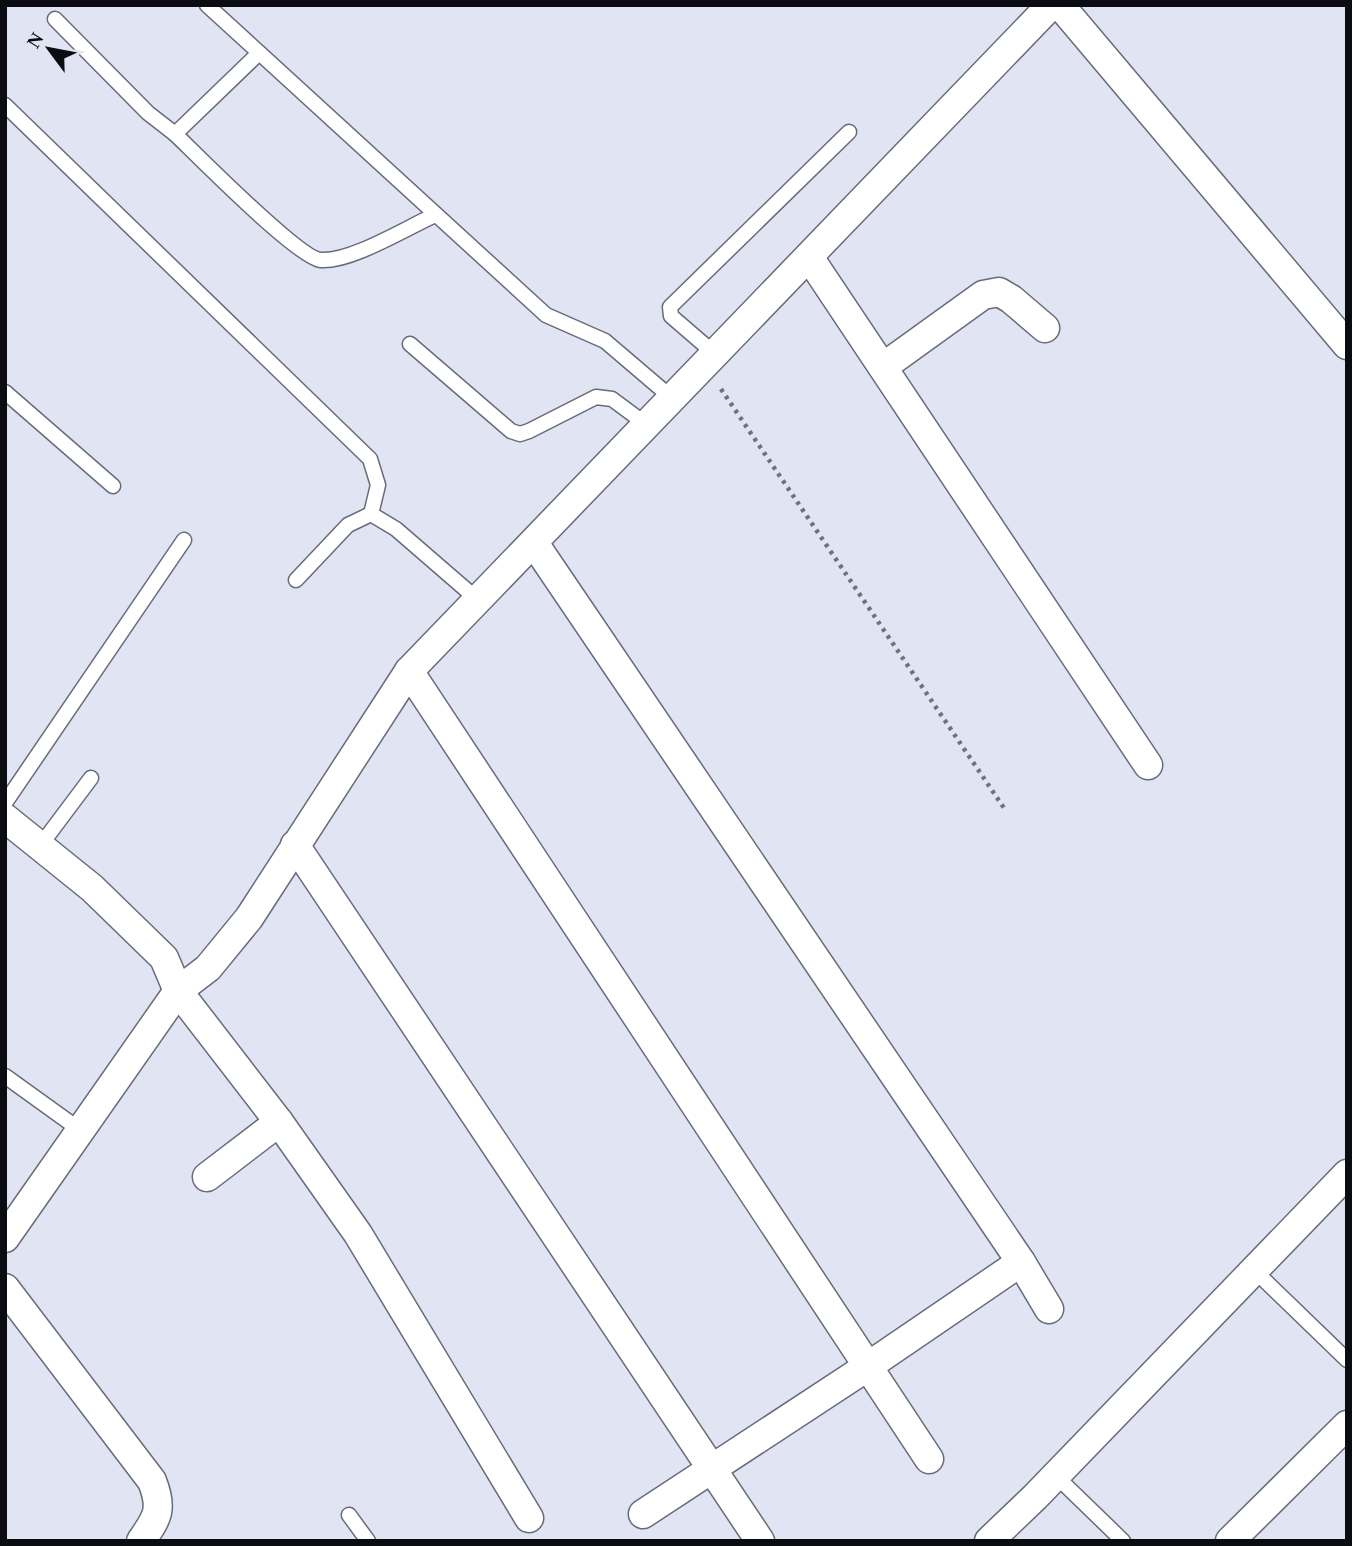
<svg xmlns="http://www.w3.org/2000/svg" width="1352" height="1546" viewBox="0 0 1352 1546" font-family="Georgia,serif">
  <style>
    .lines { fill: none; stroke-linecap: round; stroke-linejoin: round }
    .service-casing { stroke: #686b79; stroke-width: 17 }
    .minor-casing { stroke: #686b79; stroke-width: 31 }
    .path { stroke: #6f727c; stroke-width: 4.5; stroke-dasharray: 3.5 5; stroke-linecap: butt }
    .service { stroke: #fff; stroke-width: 14 }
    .minor { stroke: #fff; stroke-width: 28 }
  </style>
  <rect width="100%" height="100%" fill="#e0e4f3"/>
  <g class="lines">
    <defs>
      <g id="service">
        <polyline points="207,5 546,315 605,341 673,399"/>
        <polyline points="55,19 148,113 175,134 259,53"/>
        <polyline points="5,105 370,459 378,485 371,514"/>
        <path d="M175 134C196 154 299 259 321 260 351 262 406 228 435 215"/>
        <polyline points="410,344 511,431 520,434 529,431 596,397 612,399 647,425"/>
        <polyline points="715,354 671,316 670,307 849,132"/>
        <polyline points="5,392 113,486"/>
        <polyline points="296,580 348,525 371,514 396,529 478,600"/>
        <polyline points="5,803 184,540"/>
        <polyline points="40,846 91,778"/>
        <polyline points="5,1076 80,1130"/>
        <polyline points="1254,1270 1347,1360"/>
        <polyline points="1055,1475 1123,1541"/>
        <polyline points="349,1515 368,1541"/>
      </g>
      <g id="minor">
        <polyline points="1060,5 1347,345"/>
        <polyline points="809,257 1148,765"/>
        <polyline points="883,367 983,295 999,292 1011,299 1045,328"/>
        <polyline points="534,543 1021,1262 1049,1309"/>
        <polyline points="409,671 929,1459"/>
        <polyline points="5,818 92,888 164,958 178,991 279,1122 358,1234 529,1518"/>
        <polyline points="295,845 760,1541"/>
        <polyline points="207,1177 279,1122"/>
        <polyline points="5,1238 178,991 208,968 249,918 409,671 1051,5"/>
        <path d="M5 1288 152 1481C163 1509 158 1517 141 1541"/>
        <polyline points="643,1514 867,1367 1021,1262"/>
        <polyline points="989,1541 1035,1497 1347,1174"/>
        <polyline points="1230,1541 1347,1425"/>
      </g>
    </defs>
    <use href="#service" class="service-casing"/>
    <use href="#minor" class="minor-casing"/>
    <polyline class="path" points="721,389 1006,811"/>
    <use href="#service" class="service"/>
    <use href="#minor" class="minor"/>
  </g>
  <rect width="1352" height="1546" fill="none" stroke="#0b0c11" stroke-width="14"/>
  <g transform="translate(49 49) rotate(302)" stroke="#e0e4f3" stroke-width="5" paint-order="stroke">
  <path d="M0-5L12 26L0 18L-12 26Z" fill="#0b0c11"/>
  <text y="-10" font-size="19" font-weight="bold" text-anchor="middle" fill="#0b0c11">N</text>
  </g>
</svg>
